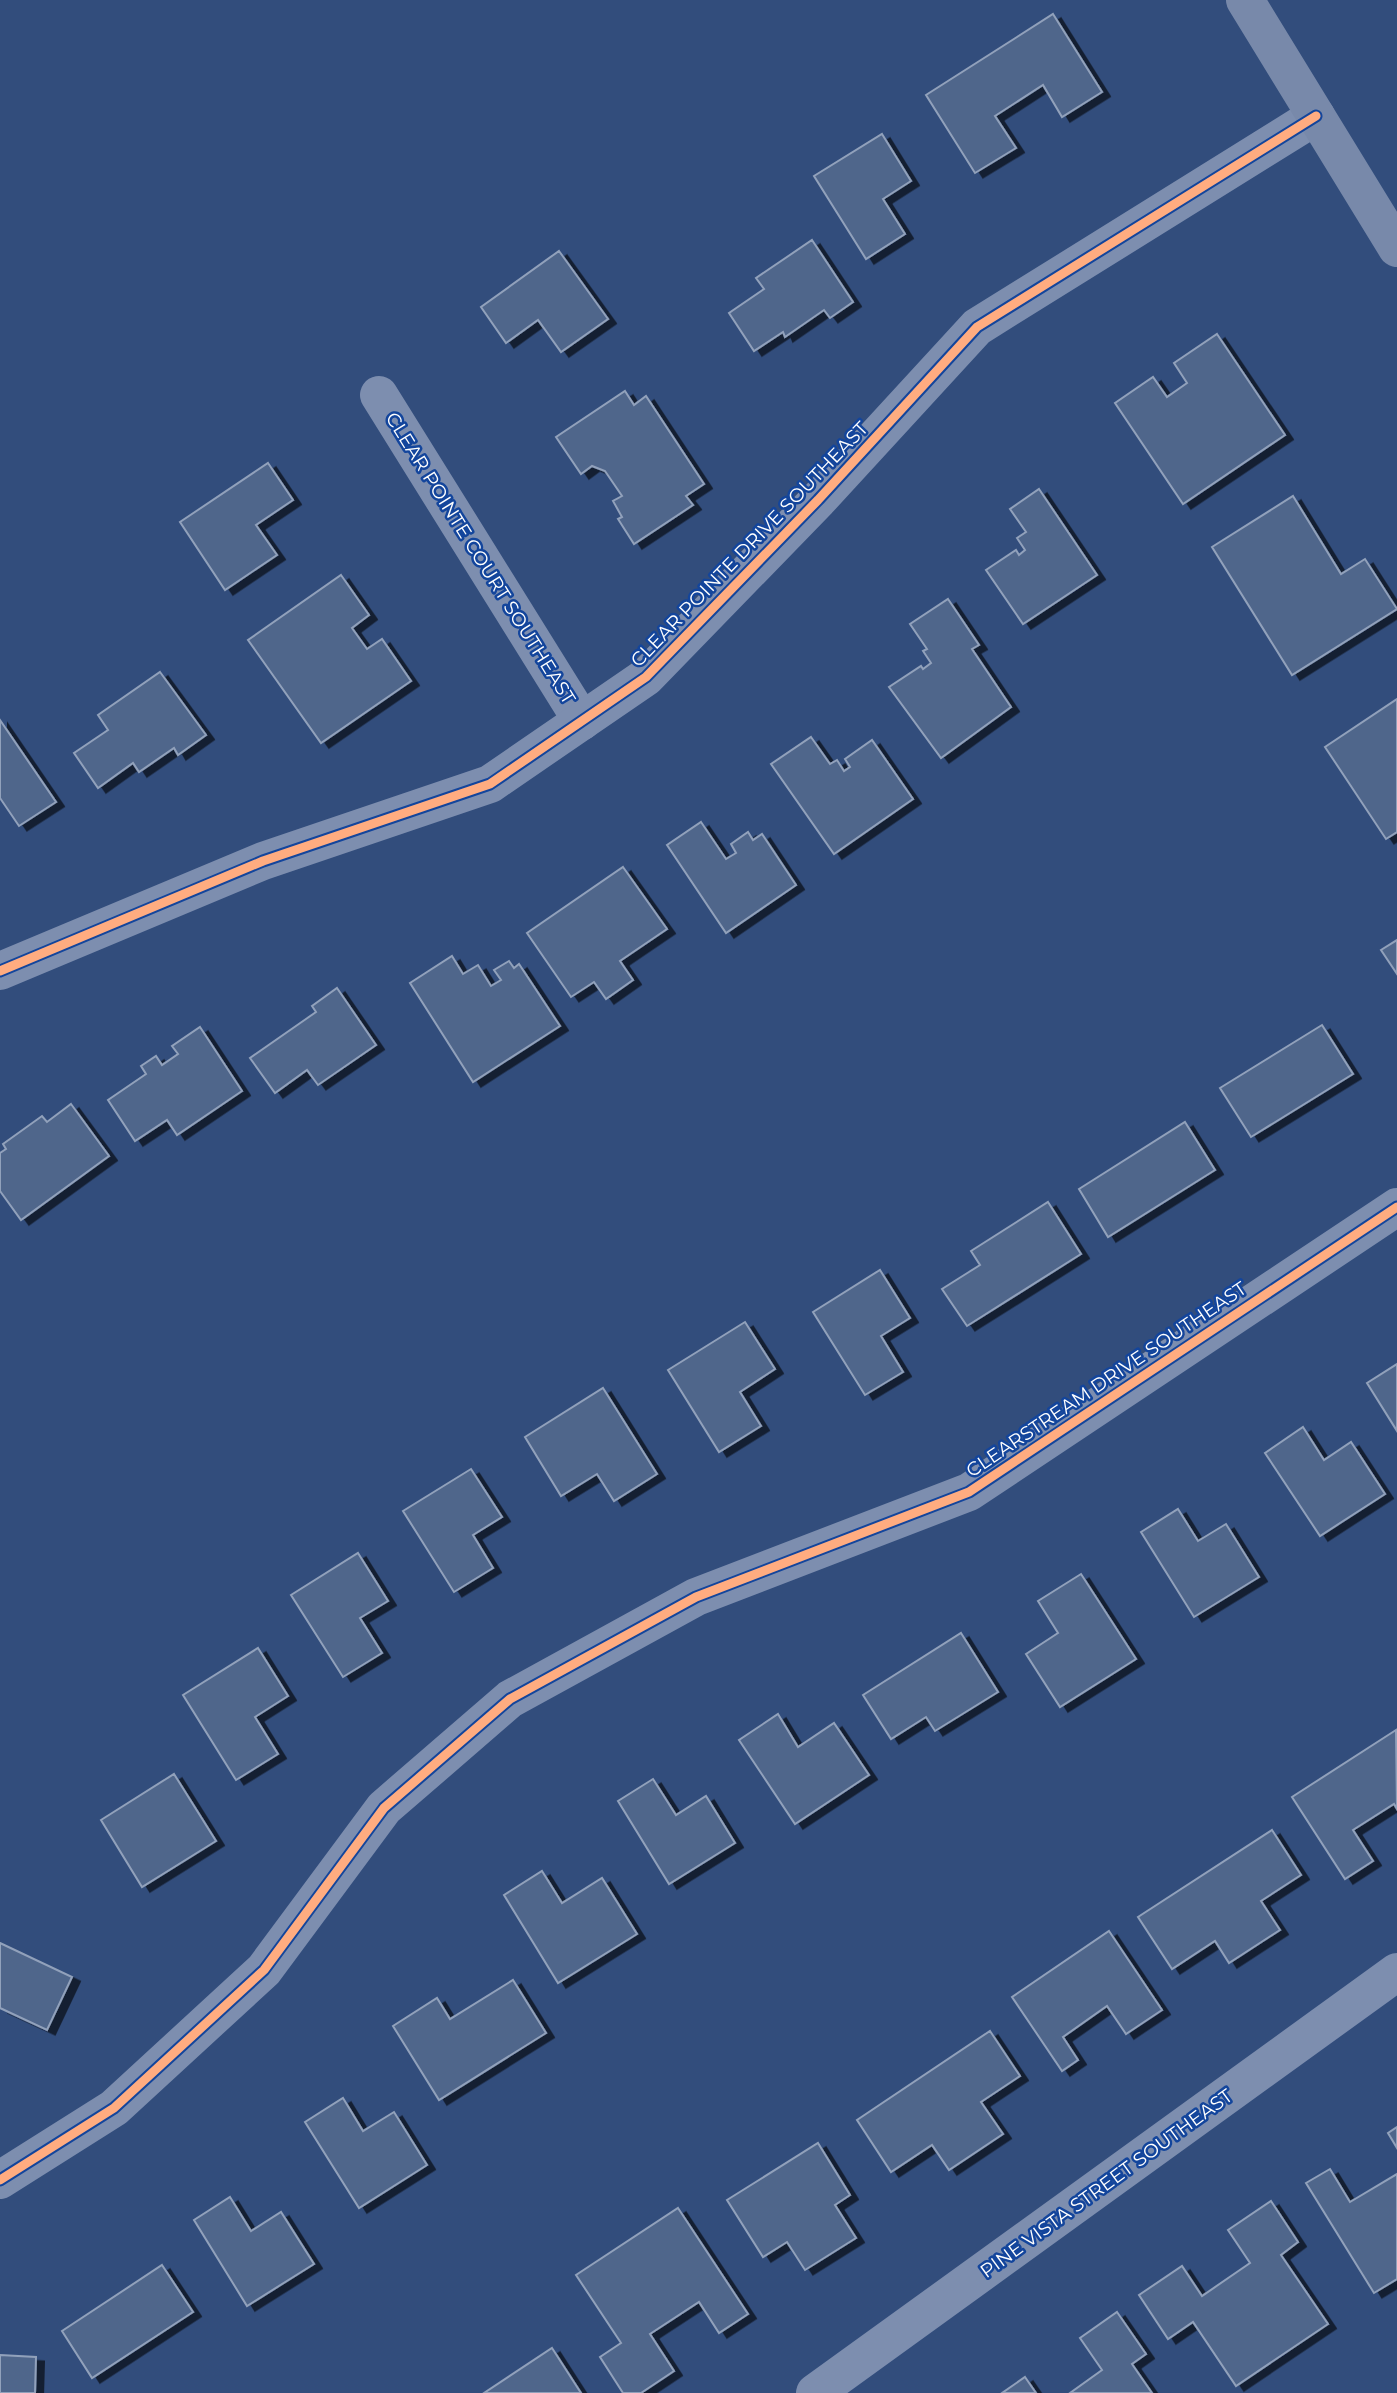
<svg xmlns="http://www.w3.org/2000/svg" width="1397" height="2393" viewBox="0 0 1397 2393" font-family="Montserrat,sans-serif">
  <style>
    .building { fill: #50668b; stroke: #91a1bb; stroke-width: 2; filter: url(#shadow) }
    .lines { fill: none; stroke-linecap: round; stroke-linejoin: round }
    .minor { stroke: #7d8eaf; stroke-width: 38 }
    .secondary { stroke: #7889aa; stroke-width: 38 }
    .cycleway-casing { stroke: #13459c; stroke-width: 13 }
    .cycleway { stroke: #ffac80; stroke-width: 9 }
    .labels { text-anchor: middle; stroke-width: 5; stroke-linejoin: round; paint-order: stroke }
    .street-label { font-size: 19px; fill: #fff; stroke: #13459c }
  </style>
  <defs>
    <filter id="shadow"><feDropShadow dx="8" dy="4.5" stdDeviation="0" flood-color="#0009"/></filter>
  </defs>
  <rect width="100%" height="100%" fill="#324d7c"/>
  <g class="building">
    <polygon points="1053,14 1102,92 1062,117 1043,85 995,116 1016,148 975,173 926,95"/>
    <polygon points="882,134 911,181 883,199 905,234 866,259 814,176"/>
    <polygon points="812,240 853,302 830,318 824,310 785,337 783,332 754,351 729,313 764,289 756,278"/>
    <polygon points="559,251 608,319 561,352 538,320 506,343 481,307"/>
    <polygon points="1217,334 1285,435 1183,504 1115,403 1153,377 1167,397 1187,383 1174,363"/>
    <polygon points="625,391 634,405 646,396 704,484 686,496 693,505 634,544 618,519 622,517 613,501 622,496 605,471 592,466 581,474 556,437"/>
    <polygon points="268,463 293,500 256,525 277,555 225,590 180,522"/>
    <polygon points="1039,489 1097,575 1023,624 986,570 1016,550 1019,555 1025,550 1017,538 1026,532 1010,509"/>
    <polygon points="1293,496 1341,574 1365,559 1397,609 1292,675 1212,547"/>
    <polygon points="341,575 369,615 352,628 367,649 382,639 411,681 321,743 248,640"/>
    <polygon points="948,599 979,645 972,649 1011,707 941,758 889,687 921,666 923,669 931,663 923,651 927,649 910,624"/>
    <polygon points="160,672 206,735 178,755 174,748 139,772 133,763 98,788 74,753 108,730 98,715"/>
    <polygon points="1397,699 1397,832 1386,839 1325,747"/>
    <polygon points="0,720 56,802 19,826 0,798"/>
    <polygon points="811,737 830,764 837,760 844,771 850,767 845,759 872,740 913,799 834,854 771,764"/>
    <polygon points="701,822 726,859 736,853 731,844 748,832 753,840 762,834 796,885 726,933 667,845"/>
    <polygon points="623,867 667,929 620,961 633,980 606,999 594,982 571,997 527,933"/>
    <polygon points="1397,940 1397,974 1381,950"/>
    <polygon points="452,956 463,974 478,965 491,986 501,980 494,970 509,961 514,968 519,964 560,1026 473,1082 410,983"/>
    <polygon points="337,988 376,1045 318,1085 307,1070 275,1093 250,1058 316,1012 312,1006"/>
    <polygon points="1322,1025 1353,1074 1251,1137 1220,1088"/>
    <polygon points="200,1027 242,1091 177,1135 167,1120 135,1141 108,1100 146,1074 141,1066 156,1056 162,1065 178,1054 172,1046"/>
    <polygon points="71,1104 109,1156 21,1220 0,1191 0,1153 6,1149 3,1144 42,1116 47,1122"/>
    <polygon points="1185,1122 1215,1170 1108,1237 1079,1189"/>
    <polygon points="1048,1202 1081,1254 967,1326 942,1289 980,1265 971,1251"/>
    <polygon points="880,1270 910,1318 881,1336 903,1372 865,1395 813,1312"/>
    <polygon points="745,1322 775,1369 740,1392 761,1426 719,1452 668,1370"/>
    <polygon points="1397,1364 1397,1431 1367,1383"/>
    <polygon points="603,1388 657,1474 614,1501 597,1474 561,1496 525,1437"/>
    <polygon points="1303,1427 1324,1460 1351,1442 1385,1494 1320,1536 1265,1453"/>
    <polygon points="471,1469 502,1517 473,1535 493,1568 454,1592 403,1511"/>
    <polygon points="1178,1509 1198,1541 1226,1524 1259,1577 1194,1617 1141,1532"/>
    <polygon points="358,1553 388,1601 360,1618 382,1653 343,1677 291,1595"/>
    <polygon points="1081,1574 1136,1659 1060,1707 1026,1654 1058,1633 1038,1601"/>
    <polygon points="961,1633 998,1692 935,1731 926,1717 891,1739 863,1695"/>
    <polygon points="258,1648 288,1696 255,1717 278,1754 236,1780 183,1695"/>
    <polygon points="778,1714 798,1747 834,1723 869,1775 795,1824 739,1740"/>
    <polygon points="1396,1730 1397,1809 1394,1804 1353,1830 1373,1861 1345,1879 1292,1797"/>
    <polygon points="174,1774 216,1841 142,1887 101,1820"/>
    <polygon points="653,1779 676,1815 706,1796 735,1843 669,1884 618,1801"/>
    <polygon points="1272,1830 1301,1875 1261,1901 1280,1930 1229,1963 1215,1941 1172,1969 1138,1917"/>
    <polygon points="542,1871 562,1903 602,1878 637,1934 558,1983 504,1895"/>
    <polygon points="1109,1931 1162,2010 1126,2034 1107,2006 1063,2037 1078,2060 1062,2071 1012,1997"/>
    <polygon points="0,1943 72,1977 47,2030 0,2008"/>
    <polygon points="513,1980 546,2033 439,2100 393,2026 437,1998 450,2019"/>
    <polygon points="990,2031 1020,2076 981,2102 1003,2134 949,2170 932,2145 891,2172 857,2120"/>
    <polygon points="343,2098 363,2131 394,2112 427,2165 359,2208 305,2122"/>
    <polygon points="1397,2127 1397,2148 1388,2133"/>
    <polygon points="818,2143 850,2195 835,2205 856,2238 805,2270 787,2242 763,2257 727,2200"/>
    <polygon points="1330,2169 1350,2202 1397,2174 1397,2279 1374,2293 1306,2183"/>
    <polygon points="230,2197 251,2231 281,2212 314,2264 247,2306 194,2220"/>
    <polygon points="1271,2201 1298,2242 1281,2255 1328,2324 1236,2386 1193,2322 1168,2339 1139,2295 1182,2266 1202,2296 1250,2263 1228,2230"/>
    <polygon points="678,2208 748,2314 719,2333 699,2302 650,2334 674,2371 641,2393 623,2393 600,2357 621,2343 576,2275"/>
    <polygon points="162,2265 193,2312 92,2378 62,2331"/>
    <polygon points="1117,2312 1146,2354 1132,2364 1152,2393 1070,2393 1102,2370 1080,2338"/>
    <polygon points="552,2348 581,2393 484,2393"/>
    <polygon points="0,2355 36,2357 35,2393 0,2393"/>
    <polygon points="1025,2377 1036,2393 1002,2393"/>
  </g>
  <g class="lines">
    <g class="minor">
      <polyline points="379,395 582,721"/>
      <polyline points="0,971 263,861 490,784 646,677 818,500 977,327 1316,116"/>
      <polyline points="0,2180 114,2108 264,1970 384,1808 510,1699 696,1597 969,1492 1397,1207"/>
      <polyline points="815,2393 1397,1972"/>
    </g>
    <polyline class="secondary" points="1245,0 1397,248"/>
    <defs>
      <g id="cycleway">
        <polyline points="0,971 263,861 490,784 646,677 818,500 977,327 1316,116"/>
        <polyline points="0,2180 114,2108 264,1970 384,1808 510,1699 696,1597 969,1492 1397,1207"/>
      </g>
    </defs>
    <use href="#cycleway" class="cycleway-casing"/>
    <use href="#cycleway" class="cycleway"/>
  </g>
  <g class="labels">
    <g class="street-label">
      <text transform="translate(749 544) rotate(-46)" y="7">CLEAR POINTE DRIVE SOUTHEAST</text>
      <text transform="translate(481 558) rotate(58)" y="7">CLEAR POINTE COURT SOUTHEAST</text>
      <text transform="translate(1106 1379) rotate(-34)" y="7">CLEARSTREAM DRIVE SOUTHEAST</text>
      <text transform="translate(1106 2183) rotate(-36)" y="7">PINE VISTA STREET SOUTHEAST</text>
    </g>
  </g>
</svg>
